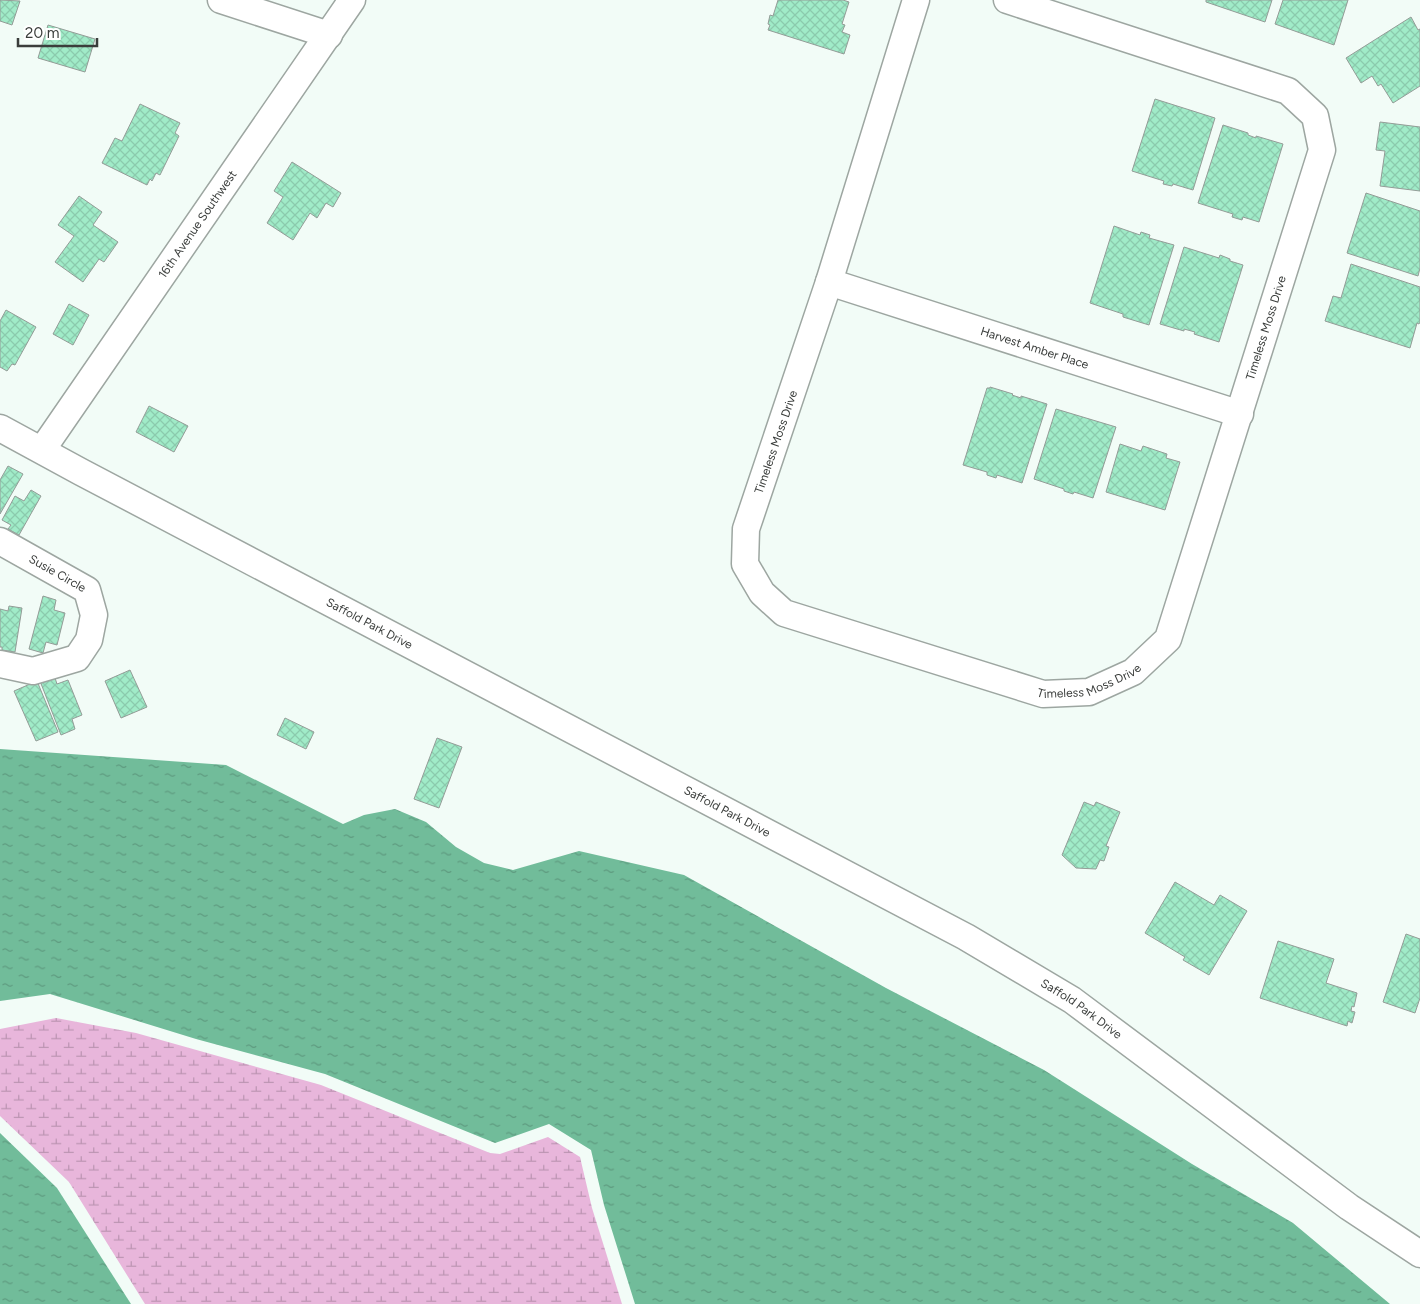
<svg xmlns="http://www.w3.org/2000/svg" width="1420" height="1304" viewBox="0 0 1420 1304" font-family="Figtree,sans-serif">
  <style>
    .wetland { fill: url(#wetland-marsh) }
    .water { fill: url(#water-ripples) }
    .building { fill: url(#building-cross-hatch); stroke: #939c97 }
    .lines { fill: none; stroke-linecap: round; stroke-linejoin: round }
    .street-casing { stroke: #9da6a1; stroke-width: 29 }
    .street { stroke: #fff; stroke-width: 26 }
    .labels { text-anchor: middle; stroke-width: 4.5; stroke-linejoin: round; paint-order: stroke }
    .street-label { font-size: 12px; fill: #3a3d3b; stroke: #fff }
  </style>
  <defs>
    <pattern id="wetland-marsh" width="20" height="14" patternUnits="userSpaceOnUse" patternTransform="scale(1.25)"><rect width="20" height="14" fill="#e8b6db"/><path d="M1 5h8M5 5V1M11 12h8M15 12V8" fill="none" stroke="#bd95b3"/></pattern>
    <pattern id="water-ripples" width="26" height="14" patternUnits="userSpaceOnUse" patternTransform="scale(1.25)"><rect width="26" height="14" fill="#71bc9a"/><path d="M2 4q2-2 4 0t4 0M15 11q2-2 4 0t4 0" fill="none" stroke="#5e9a7f"/></pattern>
    <pattern id="building-cross-hatch" width="8" height="8" patternUnits="userSpaceOnUse" patternTransform="scale(1.25)"><rect width="8" height="8" fill="#a0ebc8"/><path d="M0 0l8 8M0 8l8-8" fill="none" stroke="#8bcaad"/></pattern>
  </defs>
  <rect width="100%" height="100%" fill="#f2fcf7"/>
  <polygon class="wetland" points="56,1018 136,1033 321,1085 490,1153 500,1154 548,1137 580,1157 592,1208 622,1304 145,1304 69,1182 0,1116 0,1029"/>
  <g class="water">
    <polygon points="0,749 226,765 343,824 364,815 395,809 426,822 456,847 484,863 513,870 579,851 684,875 886,988 1044,1070 1192,1164 1293,1223 1390,1304 635,1304 604,1205 591,1150 549,1124 495,1143 325,1074 196,1039 50,994 0,1001"/>
    <polygon points="0,1133 57,1188 131,1304 0,1304"/>
  </g>
  <g class="building">
    <polygon points="0,0 20,1 12,25 0,21"/>
    <polygon points="778,0 843,0 849,2 842,24 845,25 842,32 850,35 844,54 768,30 770,25 768,24 770,15 773,16"/>
    <polygon points="1206,0 1272,0 1265,22 1206,2"/>
    <polygon points="1283,0 1348,0 1334,45 1275,24"/>
    <polygon points="1411,17 1418,30 1420,29 1420,86 1393,103 1381,84 1378,86 1372,76 1361,83 1346,58"/>
    <polygon points="48,25 95,39 85,72 38,58"/>
    <polygon points="1155,99 1215,118 1193,190 1173,184 1172,186 1163,184 1164,181 1132,171"/>
    <polygon points="140,104 180,123 175,133 179,136 160,175 156,173 152,181 150,179 147,185 102,163 115,138 122,141"/>
    <polygon points="1380,122 1420,127 1420,191 1380,186 1385,151 1376,150"/>
    <polygon points="1223,125 1248,133 1248,135 1256,138 1256,136 1283,144 1259,222 1243,217 1242,220 1232,217 1233,214 1198,203"/>
    <polygon points="292,162 341,193 333,207 326,203 317,218 310,213 293,240 267,223 283,197 274,191"/>
    <polygon points="1366,193 1420,211 1420,268 1418,276 1347,253"/>
    <polygon points="79,196 102,212 93,225 118,242 104,262 99,259 83,282 55,262 74,236 58,225"/>
    <polygon points="1114,226 1140,235 1141,232 1150,235 1149,238 1174,245 1149,325 1123,317 1123,314 1090,303"/>
    <polygon points="1184,247 1219,258 1220,255 1230,259 1230,261 1243,265 1219,342 1194,334 1195,332 1184,329 1184,331 1160,324"/>
    <polygon points="1351,264 1420,287 1420,322 1419,324 1417,323 1410,348 1325,321 1333,296 1341,298"/>
    <polygon points="69,304 89,315 73,345 53,334"/>
    <polygon points="6,310 36,327 15,365 12,364 7,371 0,367 0,321"/>
    <polygon points="990,387 1013,394 1012,395 1021,398 1021,396 1047,404 1022,483 997,475 996,478 987,475 987,472 963,465 987,388 990,388"/>
    <polygon points="149,406 188,426 174,452 136,432"/>
    <polygon points="1056,409 1116,427 1093,498 1074,492 1073,494 1064,491 1064,489 1034,479"/>
    <polygon points="1120,444 1141,451 1143,446 1167,454 1166,458 1180,462 1165,510 1106,492"/>
    <polygon points="8,466 23,474 0,514 0,480"/>
    <polygon points="31,490 41,496 19,535 8,529 11,525 2,520 15,496 24,501"/>
    <polygon points="43,596 56,600 54,610 65,613 57,645 46,642 43,653 29,649"/>
    <polygon points="9,606 22,608 15,652 2,650 2,647 0,647 0,609 8,611"/>
    <polygon points="130,670 147,707 121,718 105,681"/>
    <polygon points="54,675 57,684 68,680 82,715 72,719 75,729 61,735 40,681"/>
    <polygon points="37,681 58,732 36,741 14,691"/>
    <polygon points="285,718 314,732 306,749 277,735"/>
    <polygon points="437,738 462,747 439,808 414,799"/>
    <polygon points="1084,802 1094,806 1096,802 1120,812 1106,846 1109,847 1104,861 1100,860 1096,869 1076,868 1062,855"/>
    <polygon points="1175,882 1214,905 1220,895 1247,911 1209,975 1183,960 1185,957 1145,933"/>
    <polygon points="1406,934 1420,939 1420,998 1415,1013 1383,1002"/>
    <polygon points="1278,941 1334,959 1326,983 1357,993 1354,1007 1352,1006 1351,1011 1355,1012 1352,1023 1348,1021 1347,1026 1260,998"/>
  </g>
  <g class="lines">
    <defs>
      <g id="street">
        <polyline points="221,0 329,35"/>
        <path id="s1" d="M916 0 829 282 746 529 745 564 762 593 784 613 1043 694 1089 692 1133 672 1168 639 1322 150 1315 116 1288 91 1007 0"/>
        <path id="s2" d="M829 282 1240 414"/>
        <path id="s3" d="M0 428 81 472 966 937 1072 1000 1349 1207 1420 1254"/>
        <path id="s4" d="M42 450 352 0"/>
        <path id="s5" d="M0 541 87 590 94 615 89 640 77 658 33 671 0 664"/>
      </g>
    </defs>
    <use href="#street" class="street-casing"/>
    <use href="#street" class="street"/>
  </g>
  <g class="labels">
    <g class="street-label">
      <text dy="4" stroke="none"><textPath href="#s4" startOffset="274">16th Avenue Southwest</textPath></text>
      <text dy="4" stroke="none"><textPath href="#s1" startOffset="1394">Timeless Moss Drive</textPath></text>
      <text dy="4" stroke="none"><textPath href="#s2" startOffset="216">Harvest Amber Place</textPath></text>
      <text transform="translate(776 442) rotate(-71)" y="4">Timeless Moss Drive</text>
      <text dy="4" stroke="none"><textPath href="#s5" startOffset="66">Susie Circle</textPath></text>
      <text dy="4" stroke="none"><textPath href="#s3" startOffset="418">Saffold Park Drive</textPath></text>
      <text dy="4" stroke="none"><textPath href="#s1" startOffset="974">Timeless Moss Drive</textPath></text>
      <text dy="4" stroke="none"><textPath href="#s3" startOffset="822">Saffold Park Drive</textPath></text>
      <text dy="4" stroke="none"><textPath href="#s3" startOffset="1228">Saffold Park Drive</textPath></text>
    </g>
  </g>
  <path d="M18 38v8h79v-8" fill="none" stroke="#3a3d3b" stroke-width="2.5"/>
  <text x="25" y="38" font-size="15" fill="#3a3d3b" stroke="#ffffff" stroke-width="4" paint-order="stroke">20 m</text>
</svg>
